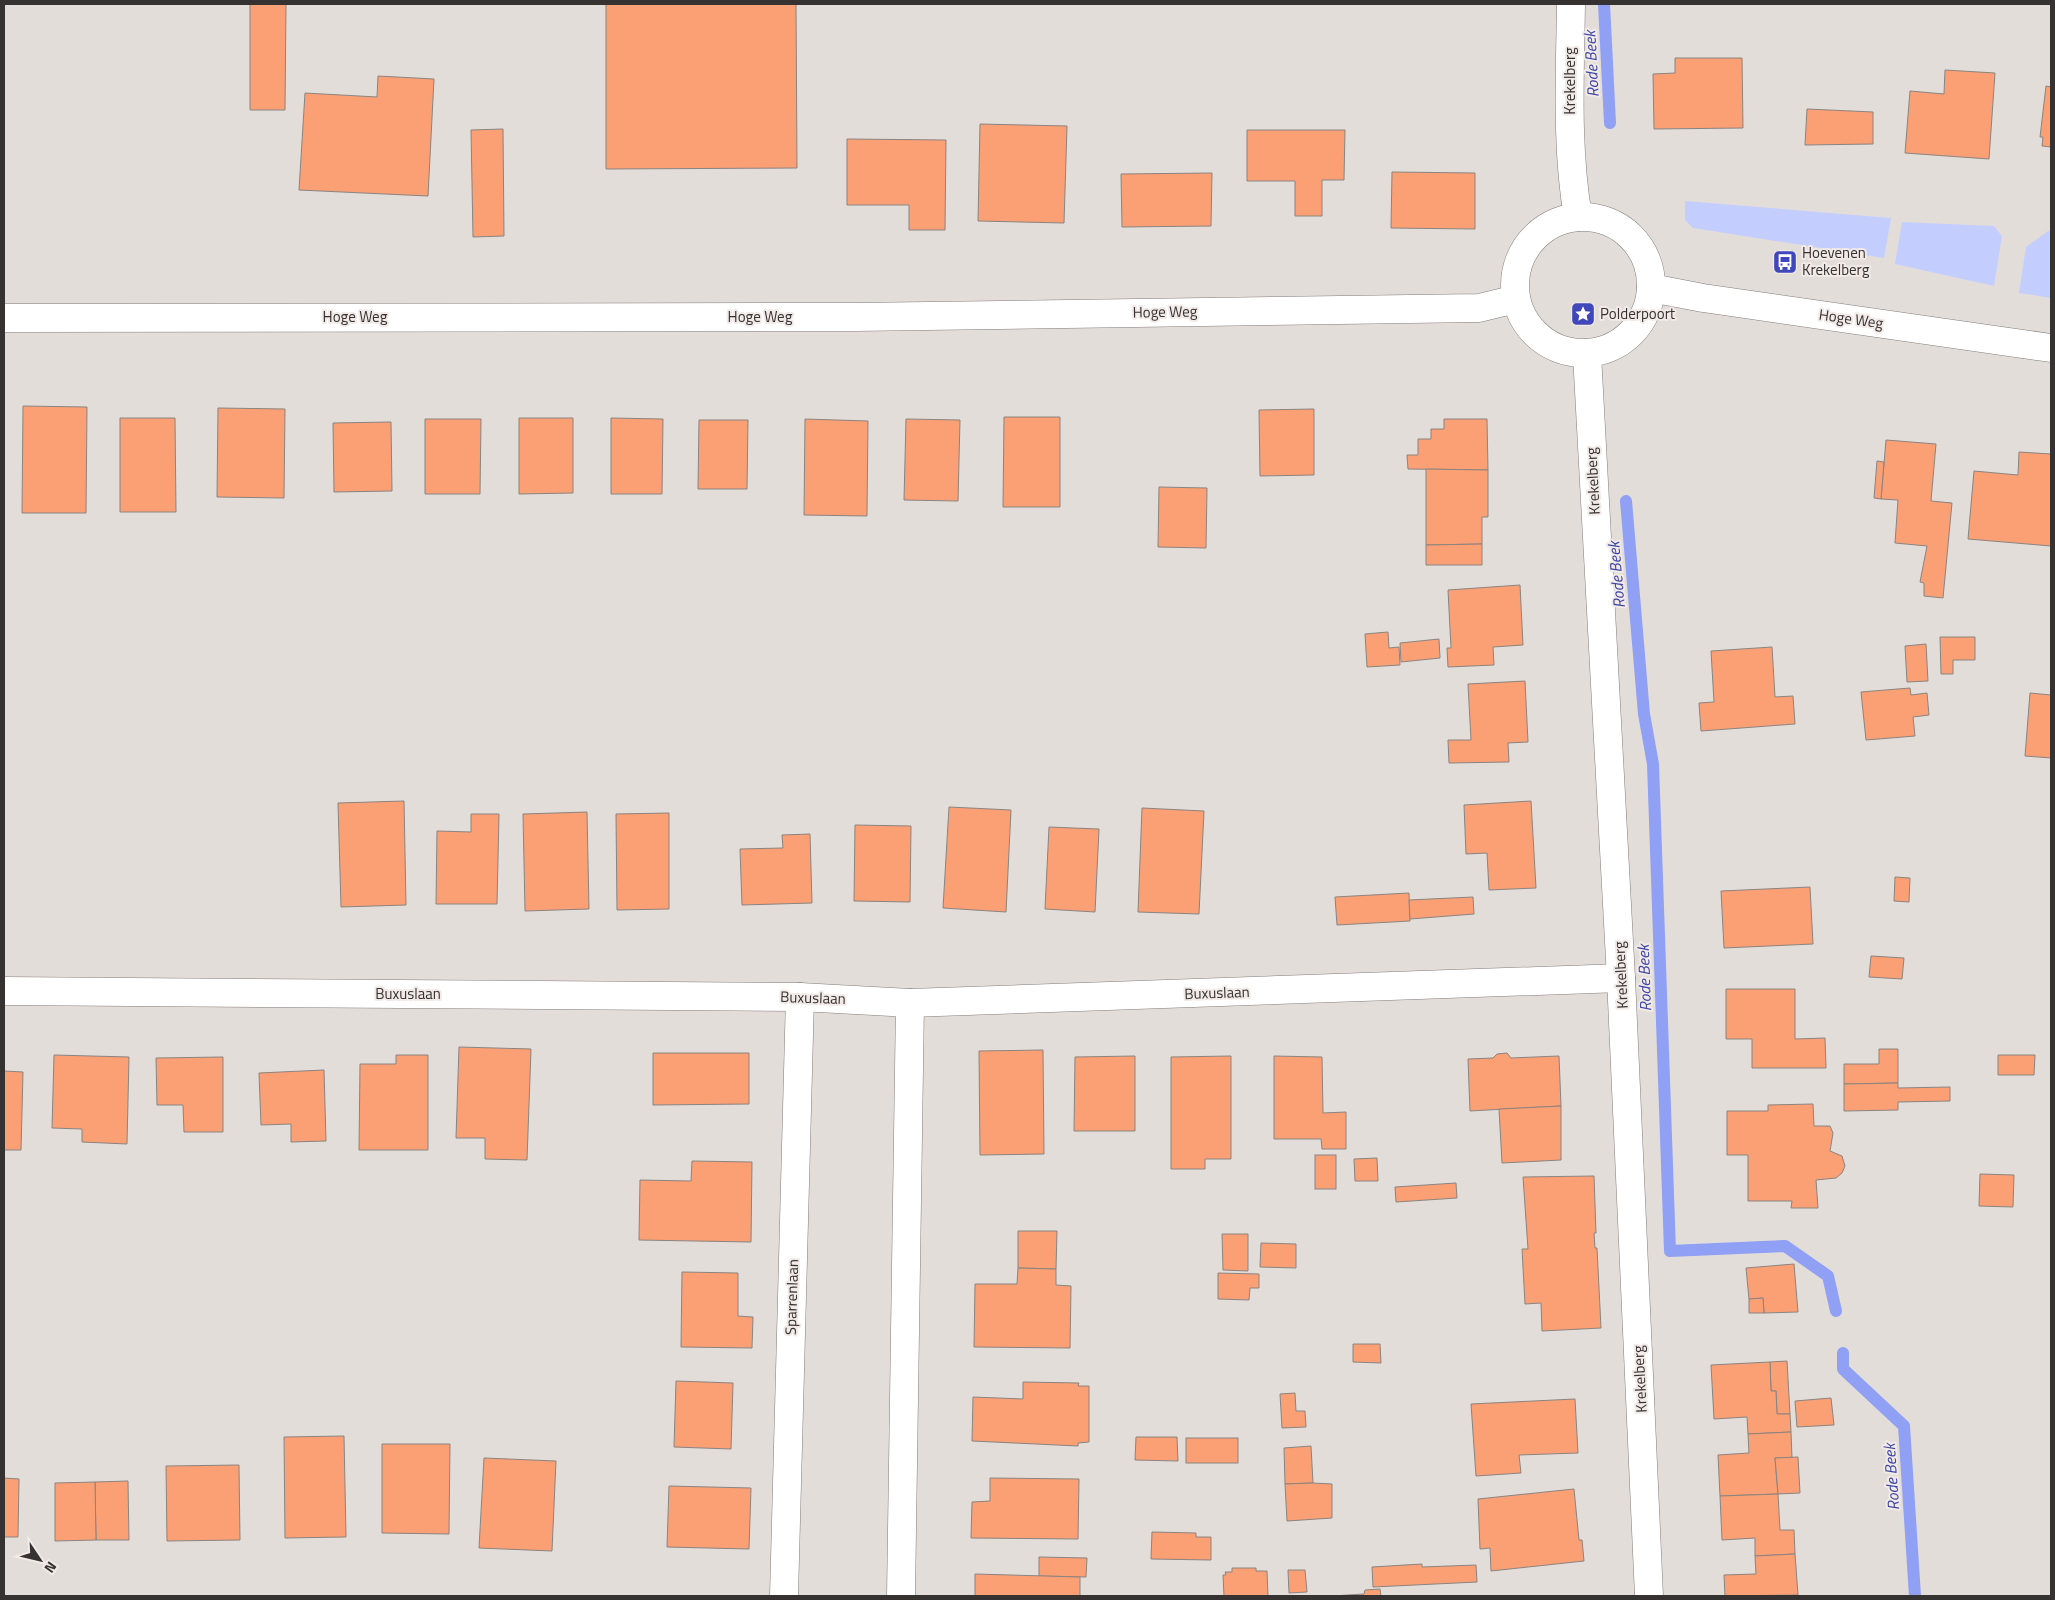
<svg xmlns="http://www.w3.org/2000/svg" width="2055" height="1600" viewBox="0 0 2055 1600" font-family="'Titillium Web',sans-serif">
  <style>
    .green { fill: #c3cefe }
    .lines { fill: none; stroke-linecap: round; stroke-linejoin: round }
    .stream { stroke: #8fa0f5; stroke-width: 12 }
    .building { fill: #fb9f74; stroke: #8a8481 }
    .street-casing { stroke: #837d7a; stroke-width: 29 }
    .secondary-casing { stroke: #837d7a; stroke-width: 29 }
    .street { stroke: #fff; stroke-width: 28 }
    .secondary { stroke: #fff; stroke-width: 28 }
    .labels { text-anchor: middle; stroke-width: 4; stroke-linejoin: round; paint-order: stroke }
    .street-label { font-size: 15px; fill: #353231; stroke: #f1eae7 }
    .poi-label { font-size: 15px; fill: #353231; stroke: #f1eae7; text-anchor: start }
    .water-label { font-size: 16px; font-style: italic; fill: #3c45a6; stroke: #f1eae7 }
  </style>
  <rect width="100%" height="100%" fill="#e3ddda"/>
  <g class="green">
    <polygon points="1685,201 1891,218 1884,258 1693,228 1685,220"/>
    <polygon points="1902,222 1994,226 2002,236 1994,286 1895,264"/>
    <polygon points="2048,231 2051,232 2051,298 2019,293 2026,247"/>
  </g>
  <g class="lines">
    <g class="stream">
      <polyline points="1604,4 1610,123"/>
      <polyline points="1626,501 1644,714 1653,764 1670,1251 1785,1246 1828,1276 1836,1311"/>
      <polyline points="1843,1353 1843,1369 1904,1426 1915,1596"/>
    </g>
  </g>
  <g class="building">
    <polygon points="250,4 286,4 285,110 250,110"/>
    <polygon points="606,4 796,4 797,168 606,169"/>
    <polygon points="1675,58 1742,58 1743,128 1654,129 1653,74 1675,73"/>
    <polygon points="1945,70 1995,73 1989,159 1905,153 1910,91 1944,94"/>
    <polygon points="378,76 434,79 428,196 299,190 305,93 377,97"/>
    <polygon points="2046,86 2051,87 2051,147 2042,146 2043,137 2040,137"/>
    <polygon points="1807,109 1873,112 1873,144 1805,145"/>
    <polygon points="980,124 1067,126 1064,223 978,221"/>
    <polygon points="503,129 504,236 473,237 471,130"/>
    <polygon points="1247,130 1345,130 1344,180 1322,180 1322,216 1295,216 1295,181 1247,181"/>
    <polygon points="847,139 946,140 945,230 909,230 909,205 847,205"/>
    <polygon points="1392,172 1475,173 1475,229 1391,228"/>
    <polygon points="1212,173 1211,226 1122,227 1121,174"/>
    <polygon points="23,406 87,407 86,513 22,513"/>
    <polygon points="218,408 285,409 284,498 217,497"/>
    <polygon points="1314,409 1314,475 1260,476 1259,410"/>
    <polygon points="1004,417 1060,417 1060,507 1003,507"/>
    <polygon points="120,418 175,418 176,512 120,512"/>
    <polygon points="519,418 573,418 573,493 519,494"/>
    <polygon points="611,418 663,419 662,494 611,494"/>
    <polygon points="425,419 481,419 480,494 425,494"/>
    <polygon points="805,419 868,421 867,516 804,515"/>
    <polygon points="906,419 960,420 958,501 904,500"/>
    <polygon points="1444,419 1487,419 1488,470 1408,469 1407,455 1418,455 1418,439 1431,439 1431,429 1444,429"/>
    <polygon points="699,420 748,420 747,489 698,489"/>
    <polygon points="391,422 392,491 334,492 333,423"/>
    <polygon points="1886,440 1936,444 1931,501 1952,503 1943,598 1924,596 1924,583 1920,582 1927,546 1895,543 1898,500 1881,499"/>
    <polygon points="2019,452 2051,454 2051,546 1968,539 1974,471 2018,475"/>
    <polygon points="1877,461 1884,462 1881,499 1874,498"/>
    <polygon points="1426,469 1488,470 1488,517 1482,517 1482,544 1426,545"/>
    <polygon points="1159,487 1207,488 1206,548 1158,547"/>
    <polygon points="1482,544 1482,565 1426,565 1426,545"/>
    <polygon points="1520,585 1523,645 1493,647 1494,665 1448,667 1447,648 1451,648 1448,590"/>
    <polygon points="1388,632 1389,648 1399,647 1400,665 1367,667 1365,634"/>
    <polygon points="1940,637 1975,637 1975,660 1953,660 1953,674 1941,674"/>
    <polygon points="1439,639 1440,658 1401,662 1400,643"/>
    <polygon points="1926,644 1928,681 1907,682 1905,646"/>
    <polygon points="1772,647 1775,697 1793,696 1795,724 1701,731 1699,703 1714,702 1711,651"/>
    <polygon points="1525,681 1528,742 1508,743 1509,762 1449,763 1448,740 1471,740 1468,684"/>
    <polygon points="1910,688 1911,695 1927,693 1929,715 1913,717 1915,736 1866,740 1861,692"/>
    <polygon points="2030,693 2051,695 2051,758 2025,756"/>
    <polygon points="404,801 406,905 341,907 338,803"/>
    <polygon points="1531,801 1536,888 1489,890 1487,853 1466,854 1464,805"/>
    <polygon points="949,807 1011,810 1006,912 943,908"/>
    <polygon points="1142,808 1204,811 1199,914 1138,912"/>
    <polygon points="587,812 589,909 525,911 523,814"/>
    <polygon points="669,813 669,909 617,910 616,814"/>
    <polygon points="471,814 499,814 497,904 436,904 437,831 471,832"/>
    <polygon points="855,825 911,826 910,902 854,901"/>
    <polygon points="1049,827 1099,829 1095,912 1045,909"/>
    <polygon points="810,834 812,903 742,905 740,849 783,848 782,835"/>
    <polygon points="1895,877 1910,878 1909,902 1894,901"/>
    <polygon points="1810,887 1813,944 1724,948 1721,891"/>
    <polygon points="1409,893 1410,921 1337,925 1335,897"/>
    <polygon points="1473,897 1474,914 1410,919 1409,900"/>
    <polygon points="1871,956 1904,958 1902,979 1869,977"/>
    <polygon points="1726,989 1795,989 1795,1039 1825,1038 1826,1068 1752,1068 1752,1039 1726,1039"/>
    <polygon points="459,1047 531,1049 527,1160 485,1159 485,1138 456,1138"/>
    <polygon points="1879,1049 1898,1049 1898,1083 1844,1084 1844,1064 1879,1064"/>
    <polygon points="1043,1050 1044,1154 980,1155 979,1051"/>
    <polygon points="653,1053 749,1053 749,1104 653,1105"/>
    <polygon points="1507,1053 1511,1058 1559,1056 1561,1106 1470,1111 1468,1059 1493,1058 1497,1054"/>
    <polygon points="54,1055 129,1057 127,1144 82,1142 82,1129 52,1128"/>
    <polygon points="396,1055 428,1055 428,1150 359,1150 360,1064 396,1064"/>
    <polygon points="1998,1055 2035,1055 2034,1075 1998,1075"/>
    <polygon points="1135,1056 1135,1131 1074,1131 1075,1057"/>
    <polygon points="1231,1056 1231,1159 1205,1159 1205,1169 1171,1169 1171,1057"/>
    <polygon points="1274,1056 1322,1057 1323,1113 1346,1112 1346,1149 1322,1149 1321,1139 1274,1139"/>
    <polygon points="223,1057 223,1132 184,1132 183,1105 157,1105 156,1058"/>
    <polygon points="324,1070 326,1141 291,1142 291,1124 261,1125 259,1073"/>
    <polygon points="4,1071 23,1072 21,1150 4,1150"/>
    <polygon points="1898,1083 1898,1088 1950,1087 1950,1101 1898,1102 1898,1110 1844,1111 1844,1084"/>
    <polygon points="1813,1104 1814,1126 1830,1126 1833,1133 1830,1151 1842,1156 1845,1166 1842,1173 1836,1178 1816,1180 1818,1208 1791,1208 1792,1201 1748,1201 1748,1155 1727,1155 1727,1111 1768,1111 1768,1105"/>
    <polygon points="1561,1106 1561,1160 1502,1163 1499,1109"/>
    <rect x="1315" y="1155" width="21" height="34"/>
    <polygon points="1377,1158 1378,1181 1355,1181 1354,1159"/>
    <polygon points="692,1161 752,1162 751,1242 639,1240 640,1180 691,1181"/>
    <polygon points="1980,1174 2014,1175 2013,1207 1979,1206"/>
    <polygon points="1594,1176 1596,1233 1594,1233 1595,1248 1597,1248 1601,1328 1542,1331 1541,1303 1525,1304 1522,1249 1528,1249 1523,1177"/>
    <polygon points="1456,1183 1457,1198 1396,1202 1395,1187"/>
    <polygon points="1018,1231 1057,1231 1056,1269 1018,1268"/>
    <polygon points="1222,1234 1248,1234 1248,1271 1223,1270"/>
    <polygon points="1261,1243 1296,1244 1296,1268 1260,1267"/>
    <polygon points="1794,1264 1798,1312 1764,1313 1763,1298 1749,1299 1746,1268"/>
    <polygon points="1018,1268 1056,1269 1056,1285 1071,1286 1070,1348 974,1347 975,1284 1017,1284"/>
    <polygon points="682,1272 738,1273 738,1316 753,1317 752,1348 681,1347"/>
    <polygon points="1218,1273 1259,1274 1259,1288 1250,1288 1249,1300 1218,1299"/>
    <polygon points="1763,1298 1764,1313 1749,1313 1749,1299"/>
    <polygon points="1353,1344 1380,1344 1381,1363 1353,1362"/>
    <polygon points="1787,1361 1790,1414 1777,1414 1776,1391 1771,1391 1770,1362"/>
    <polygon points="1770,1362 1771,1391 1776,1391 1777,1414 1790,1414 1791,1432 1748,1434 1747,1417 1714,1419 1711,1365"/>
    <polygon points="676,1381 733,1383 731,1449 674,1447"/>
    <polygon points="1023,1382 1079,1383 1078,1386 1089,1386 1089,1442 1078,1443 1078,1446 972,1441 973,1397 1023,1399"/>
    <polygon points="1295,1393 1296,1411 1305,1411 1306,1427 1282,1428 1280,1394"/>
    <polygon points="1831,1398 1834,1425 1797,1427 1795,1401"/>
    <polygon points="1575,1399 1578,1453 1519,1455 1521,1473 1476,1476 1471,1404"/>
    <polygon points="1791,1432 1792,1458 1775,1458 1778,1494 1720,1496 1718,1455 1749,1453 1748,1434"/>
    <polygon points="344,1436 346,1537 285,1538 284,1437"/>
    <polygon points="1136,1437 1177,1437 1178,1461 1135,1460"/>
    <rect x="1186" y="1438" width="52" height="25"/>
    <polygon points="382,1444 450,1444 449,1534 382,1533"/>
    <polygon points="1311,1446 1313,1483 1285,1484 1284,1448"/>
    <polygon points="1798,1457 1800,1493 1778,1494 1775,1458"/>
    <polygon points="484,1458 556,1461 552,1551 479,1548"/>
    <polygon points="239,1465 240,1540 167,1541 166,1466"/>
    <polygon points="4,1478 19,1479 18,1537 4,1537"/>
    <polygon points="990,1478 1079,1479 1078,1539 971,1538 972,1502 990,1501"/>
    <polygon points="128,1481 129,1540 96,1540 95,1482"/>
    <polygon points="95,1482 96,1540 55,1541 55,1483"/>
    <polygon points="1313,1483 1332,1484 1332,1518 1287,1521 1285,1484"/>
    <polygon points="669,1486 751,1488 749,1549 667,1547"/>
    <polygon points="1574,1489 1579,1540 1582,1540 1584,1561 1491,1571 1490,1548 1480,1549 1478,1499"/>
    <polygon points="1778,1494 1780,1530 1794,1530 1795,1554 1755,1556 1755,1538 1722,1540 1720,1496"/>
    <polygon points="1152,1532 1196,1533 1196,1537 1211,1537 1211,1560 1151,1559"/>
    <polygon points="1795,1554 1798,1595 1725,1596 1724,1575 1756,1574 1755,1556"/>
    <polygon points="1039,1557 1087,1558 1086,1577 1039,1576"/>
    <polygon points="1422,1564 1422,1567 1476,1565 1477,1582 1373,1587 1372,1567"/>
    <polygon points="1232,1568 1256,1568 1256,1571 1267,1571 1268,1596 1224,1596 1223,1575 1226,1575 1225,1572 1232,1572"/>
    <polygon points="1288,1570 1305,1570 1307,1592 1289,1593"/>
    <polygon points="975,1574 1080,1577 1080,1596 975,1596"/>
    <polygon points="1380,1589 1381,1596 1332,1596 1364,1594 1365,1590"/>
  </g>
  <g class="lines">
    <defs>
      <g id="street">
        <path d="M1571 4C1570 75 1566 147 1578 217"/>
        <polyline points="1587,354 1621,978 1649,1596"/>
        <polyline points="4,991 800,997 910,1003 1621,978"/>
        <polyline points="784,1596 800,997"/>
        <polyline points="901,1596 910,1003"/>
      </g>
      <g id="secondary">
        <circle cx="1583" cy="285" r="68"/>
        <polyline points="1651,288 1703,298 2051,348"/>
        <polyline points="4,318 855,317 1479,308 1516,299"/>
      </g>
    </defs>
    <use href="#street" class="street-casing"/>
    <use href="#secondary" class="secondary-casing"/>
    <use href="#street" class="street"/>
    <use href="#secondary" class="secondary"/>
  </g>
  <defs>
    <symbol id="bus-square" viewBox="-11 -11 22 22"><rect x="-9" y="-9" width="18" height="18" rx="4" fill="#4047bb" stroke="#f1eae7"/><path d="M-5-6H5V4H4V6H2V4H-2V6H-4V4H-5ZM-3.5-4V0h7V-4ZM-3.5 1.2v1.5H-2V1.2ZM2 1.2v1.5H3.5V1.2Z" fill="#fff"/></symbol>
    <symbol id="sight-square" viewBox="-11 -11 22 22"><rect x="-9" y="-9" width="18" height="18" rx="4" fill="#4047bb" stroke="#f1eae7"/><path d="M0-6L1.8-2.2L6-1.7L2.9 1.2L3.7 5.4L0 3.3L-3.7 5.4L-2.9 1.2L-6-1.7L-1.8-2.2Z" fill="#fff"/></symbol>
  </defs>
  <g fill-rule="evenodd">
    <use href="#bus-square" x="1771" y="248" width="28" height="28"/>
    <use href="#sight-square" x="1569" y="300" width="28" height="28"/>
  </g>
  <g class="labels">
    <g class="street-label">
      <text transform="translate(1570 81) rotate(-90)" y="5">Krekelberg</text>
      <text transform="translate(1165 312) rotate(-1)" y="5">Hoge Weg</text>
      <text x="355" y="322">Hoge Weg</text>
      <text x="760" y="322">Hoge Weg</text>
      <text transform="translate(1851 319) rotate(8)" y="5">Hoge Weg</text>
      <text transform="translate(1593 481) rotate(-93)" y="5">Krekelberg</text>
      <text transform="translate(1621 975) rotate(-93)" y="5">Krekelberg</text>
      <text transform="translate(1217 993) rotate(-2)" y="5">Buxuslaan</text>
      <text x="408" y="999">Buxuslaan</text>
      <text transform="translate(813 998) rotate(2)" y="5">Buxuslaan</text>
      <text transform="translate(792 1297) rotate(-88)" y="5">Sparrenlaan</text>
      <text transform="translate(1640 1379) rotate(-93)" y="5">Krekelberg</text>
    </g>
    <g class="poi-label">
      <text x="1802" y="258">Hoevenen<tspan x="1802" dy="17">Krekelberg</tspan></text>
      <text x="1600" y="319">Polderpoort</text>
    </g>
    <g class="water-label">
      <text transform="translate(1591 64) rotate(-93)" y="6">Rode Beek</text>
      <text transform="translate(1616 575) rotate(-95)" y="6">Rode Beek</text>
      <text transform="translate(1644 978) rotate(-92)" y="6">Rode Beek</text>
      <text transform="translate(1891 1477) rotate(-94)" y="6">Rode Beek</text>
    </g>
  </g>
  <rect width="2055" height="1600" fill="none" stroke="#353231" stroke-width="10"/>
  <g transform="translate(40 1560) rotate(125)" stroke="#f1eae7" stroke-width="4" paint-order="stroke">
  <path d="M0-4L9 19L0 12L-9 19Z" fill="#353231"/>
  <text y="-8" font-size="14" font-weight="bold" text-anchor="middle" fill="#353231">N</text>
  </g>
</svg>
